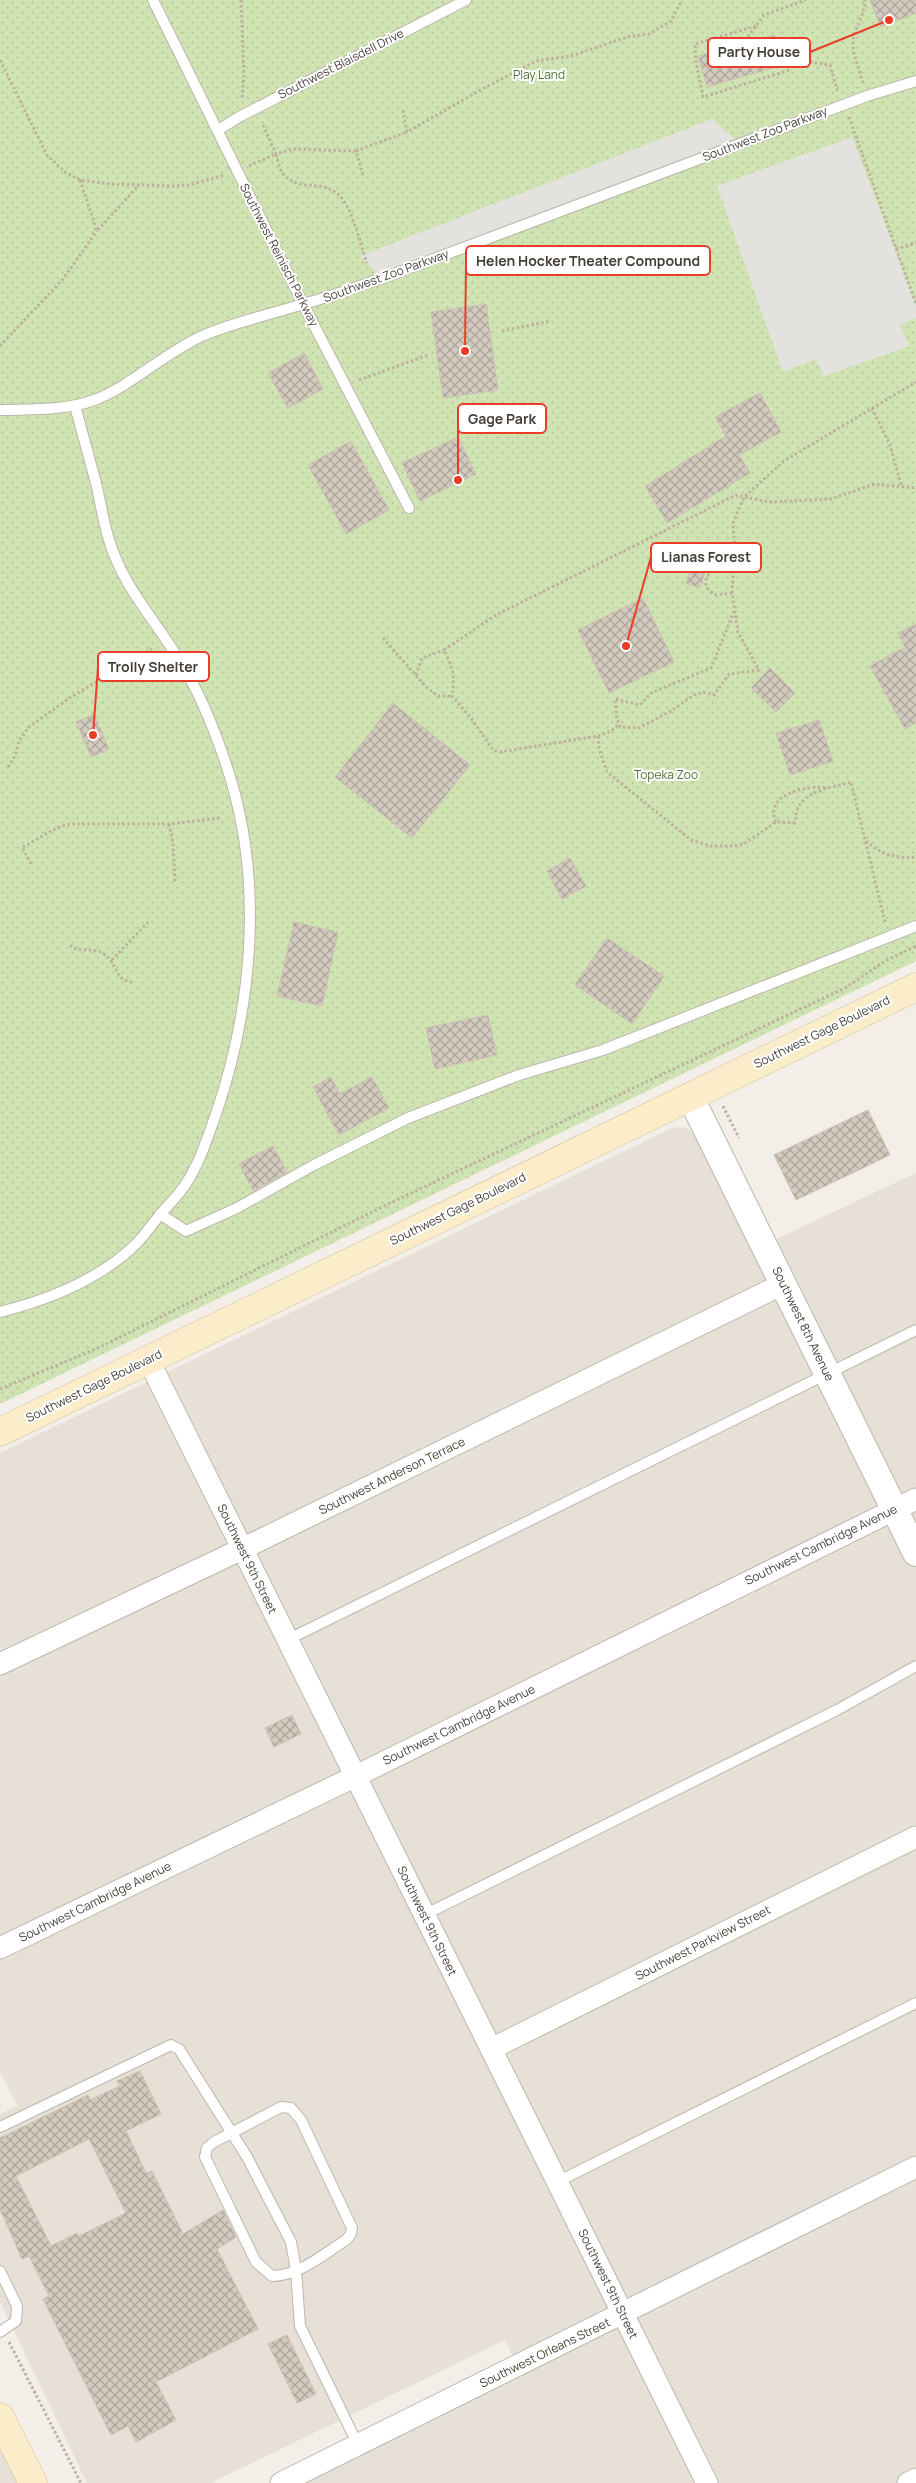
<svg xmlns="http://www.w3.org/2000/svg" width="916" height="2483" viewBox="0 0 916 2483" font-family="Manrope,sans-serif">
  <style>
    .residential { fill: #e6e0d6 }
    .park { fill: url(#park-dots) }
    .parking { fill: #e4e2df }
    .building { fill: url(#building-cross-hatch); stroke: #cec2b2; fill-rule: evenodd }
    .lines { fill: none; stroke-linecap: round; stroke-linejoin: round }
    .service-casing { stroke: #bdb6ab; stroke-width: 12 }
    .minor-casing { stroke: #bdb6ab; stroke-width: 23 }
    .tertiary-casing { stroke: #bdb6ab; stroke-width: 28 }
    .secondary-casing { stroke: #cfbf9a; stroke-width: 29 }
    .path { stroke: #beb19d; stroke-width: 3; stroke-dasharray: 2.5 2.5; stroke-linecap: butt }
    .service { stroke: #fff; stroke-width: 10 }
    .minor { stroke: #fff; stroke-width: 21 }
    .tertiary { stroke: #fff; stroke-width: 26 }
    .secondary { stroke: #fbedc9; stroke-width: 28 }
    .labels { text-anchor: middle; stroke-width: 4; stroke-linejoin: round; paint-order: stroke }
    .street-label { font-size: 12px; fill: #453f37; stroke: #fff }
    .park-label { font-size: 12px; fill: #4b732e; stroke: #fff }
    .leader { fill: none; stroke: #eb3c27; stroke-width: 2 }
    .callout-dot { fill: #eb3c27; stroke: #fff; stroke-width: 2 }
    .callout { fill: #fff; stroke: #eb3c27; stroke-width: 2 }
    .callout-label { font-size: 14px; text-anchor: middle; font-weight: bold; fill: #453f37 }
  </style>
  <defs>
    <pattern id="park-dots" width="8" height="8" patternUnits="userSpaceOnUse" patternTransform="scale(1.25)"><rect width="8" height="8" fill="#d0e4b3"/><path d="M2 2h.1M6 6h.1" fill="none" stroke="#b4c59b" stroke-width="1.8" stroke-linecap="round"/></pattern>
    <pattern id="building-cross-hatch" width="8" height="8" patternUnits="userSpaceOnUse" patternTransform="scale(1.25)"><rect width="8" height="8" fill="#d3cabe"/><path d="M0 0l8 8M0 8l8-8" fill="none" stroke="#ada59b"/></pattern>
  </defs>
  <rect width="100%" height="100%" fill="#f3efe8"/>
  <g class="residential">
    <polygon points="684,1127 693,1133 753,1250 916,1173 916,2483 297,2483 523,2376 505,2340 211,2483 87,2483 0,2302 0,2114 17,2106 0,2072 0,1453 672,1128"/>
    <polygon points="0,2445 19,2483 0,2483"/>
  </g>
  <polygon class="park" points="0,0 916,0 916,961 0,1404"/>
  <g class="parking">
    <polygon points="712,119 740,144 383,278 360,256"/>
    <polygon points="852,137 916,306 916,318 900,325 909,346 824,376 816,359 783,372 717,186"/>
  </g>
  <g class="building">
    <polygon points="870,0 916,0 916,13 881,27"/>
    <polygon points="774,35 783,65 707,87 698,56"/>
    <polygon points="486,304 498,390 443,398 431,312"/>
    <polygon points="304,353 323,389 288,408 268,373"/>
    <polygon points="760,393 781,432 739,455 750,473 667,523 645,486 726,436 715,417"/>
    <polygon points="458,437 476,474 420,501 402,463"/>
    <polygon points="351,441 389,510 346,534 308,465"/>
    <polygon points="692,564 706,569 700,588 686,583"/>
    <polygon points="643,598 674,662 609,693 578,630"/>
    <polygon points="916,624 916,723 905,729 870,666 905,647 898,633"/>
    <polygon points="770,668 795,693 776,712 751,688"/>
    <polygon points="393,703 470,765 412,838 335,777"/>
    <polygon points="94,714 109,749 91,757 76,722"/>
    <polygon points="819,720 833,761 790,775 776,733"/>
    <polygon points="570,858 586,886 562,899 547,871"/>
    <polygon points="294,922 338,932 322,1006 277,996"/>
    <polygon points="607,938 664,976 632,1024 575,985"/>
    <polygon points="488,1015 497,1055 435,1069 426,1028"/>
    <polygon points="331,1077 340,1094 372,1077 389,1108 339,1135 313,1087"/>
    <polygon points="868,1110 890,1155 796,1200 774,1155"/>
    <polygon points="273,1146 287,1172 253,1191 239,1164"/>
    <polygon points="292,1715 301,1734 274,1747 265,1728"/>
    <path d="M140 2071 161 2114 126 2131 146 2173 152 2171 183 2234 223 2210 236 2237 217 2249 258 2329 156 2382 176 2420 136 2442 128 2426 111 2435 43 2299 49 2296 29 2256 22 2259 0 2209V2138L88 2095 90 2100 120 2086 117 2081ZM89 2139 126 2213 79 2236 77 2233 51 2246 16 2176Z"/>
    <polygon points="287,2335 316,2394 297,2403 268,2344"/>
  </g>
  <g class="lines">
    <defs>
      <g id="service">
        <polyline points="153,0 303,304 409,508"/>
        <polyline points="218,130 239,117 466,0"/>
        <path d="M0 410C33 409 66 411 97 399 133 384 165 353 202 336 234 322 269 315 303 304 330 297 356 287 383 278L867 96 916 81"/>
        <polyline points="160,1214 186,1231 237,1208 312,1166 408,1118 519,1075 603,1050 916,926"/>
        <path d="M0 1312C48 1300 100 1279 136 1244 145 1235 152 1224 160 1215 169 1204 180 1194 187 1182 200 1162 208 1136 216 1114 252 1008 263 888 231 780 218 738 202 695 178 658 158 625 131 595 116 559 105 534 102 509 96 483 89 457 82 431 75 406"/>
        <polyline points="287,1640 916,1330"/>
        <polyline points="424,1915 837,1710 916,1666"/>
        <path d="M281 2107 291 2108 301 2120 352 2228 351 2234 346 2240C325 2253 299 2276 272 2276L256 2262 205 2157 207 2148 214 2142Z"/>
        <polyline points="0,2127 171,2045 179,2049 247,2157 291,2242 296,2270 300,2326 358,2445"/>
        <polyline points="557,2182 916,2003"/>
        <polyline points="0,2271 17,2306 16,2321 0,2332"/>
      </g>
      <g id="minor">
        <polyline points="148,1359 707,2483"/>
        <polyline points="0,1664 242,1549 783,1284"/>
        <polyline points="0,1948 356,1776 916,1499"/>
        <polyline points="491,2049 916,1837"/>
        <polyline points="281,2483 916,2167"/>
        <polyline points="908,2483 916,2479"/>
      </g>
      <polyline id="tertiary" points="690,1096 916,1553"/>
      <g id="secondary">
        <polyline points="0,1432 916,987"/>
        <polyline points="0,2417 33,2483"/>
      </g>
    </defs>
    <use href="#service" class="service-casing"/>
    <use href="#minor" class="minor-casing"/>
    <use href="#tertiary" class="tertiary-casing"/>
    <use href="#secondary" class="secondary-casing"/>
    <g class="path">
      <polyline points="241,0 244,75 242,99"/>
      <polyline points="756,26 695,44 696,62 703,97 790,70"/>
      <polyline points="745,41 764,15 806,0"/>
      <polyline points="785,58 830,65 838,93"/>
      <polyline points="0,60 47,155 66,173 80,180 110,184 173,186 189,185 225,175"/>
      <path d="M863 83C860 70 852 55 853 41 855 26 865 15 865 0"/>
      <polyline points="403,110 407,132 484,88 536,61 571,56 627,37 649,34 671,21 682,0"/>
      <polyline points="849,117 916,304"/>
      <polyline points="263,125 276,154 293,149 356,151"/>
      <path d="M249 166 276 154C278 161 280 172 285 176 299 191 324 180 339 195 353 209 360 244 367 263"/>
      <polyline points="363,175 356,151 407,132"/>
      <polyline points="80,180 97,231 139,185"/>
      <polyline points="896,249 916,243"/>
      <polyline points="502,331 551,321"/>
      <polyline points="0,346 63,279 97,231"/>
      <polyline points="359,380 428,355"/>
      <polyline points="872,408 890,445 901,485"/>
      <path d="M732 593 716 595C691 582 717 563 734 562"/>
      <polyline points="734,611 711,668 651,693 640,705 615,699 617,719 620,727 639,728 671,711 694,695 703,692 714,695 729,674 759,670 738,632 732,592 735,549 733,523 744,497 784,461 916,382"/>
      <polyline points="383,638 426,687 438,696 452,696"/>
      <polyline points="416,675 422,658 444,650"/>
      <polyline points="598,736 611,731 619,724"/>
      <polyline points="8,767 15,756 19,741 29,727 71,697 152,649"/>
      <path d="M776 822C763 794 809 784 828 788"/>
      <polyline points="169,824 173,843 175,883"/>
      <path d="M866 841C879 854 897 859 916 857"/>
      <path d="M31 864 22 847C39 840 52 827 71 824H169L220 818"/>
      <path d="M885 922 851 782C827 789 795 791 795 823L776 822 744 844 733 846H711L691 840 607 772 599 748 598 736 500 752 493 750 471 718 452 696C455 675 453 669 444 650L496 615 736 495 769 502 830 499 875 484 916 488"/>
      <path d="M70 945C79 954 93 946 104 954 118 963 113 982 135 982"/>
      <polyline points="112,960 149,921"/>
      <polyline points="723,1106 739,1138"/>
      <polyline points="0,1389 98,1348 388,1204 845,988 885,961 916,946"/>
      <polyline points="9,2342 81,2483"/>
    </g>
    <use href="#service" class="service"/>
    <use href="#minor" class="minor"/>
    <use href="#tertiary" class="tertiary"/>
    <use href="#secondary" class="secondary"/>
  </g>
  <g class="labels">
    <g class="street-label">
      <text transform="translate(341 64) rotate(-27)" y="4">Southwest Blaisdell Drive</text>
      <text transform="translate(765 134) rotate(-21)" y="4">Southwest Zoo Parkway</text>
      <text transform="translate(279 255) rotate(63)" y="4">Southwest Reinisch Parkway</text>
      <text transform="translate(386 276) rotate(-20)" y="4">Southwest Zoo Parkway</text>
      <text transform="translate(822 1032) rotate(-26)" y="4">Southwest Gage Boulevard</text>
      <text transform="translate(458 1209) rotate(-26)" y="4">Southwest Gage Boulevard</text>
      <text transform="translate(803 1324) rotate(64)" y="4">Southwest 8th Avenue</text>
      <text transform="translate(94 1386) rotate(-26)" y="4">Southwest Gage Boulevard</text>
      <text transform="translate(392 1476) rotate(-26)" y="4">Southwest Anderson Terrace</text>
      <text transform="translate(821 1545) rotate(-26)" y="4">Southwest Cambridge Avenue</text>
      <text transform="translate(247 1559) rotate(64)" y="4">Southwest 9th Street</text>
      <text transform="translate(459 1725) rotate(-26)" y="4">Southwest Cambridge Avenue</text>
      <text transform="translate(95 1902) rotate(-26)" y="4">Southwest Cambridge Avenue</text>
      <text transform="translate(427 1921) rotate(64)" y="4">Southwest 9th Street</text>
      <text transform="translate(703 1943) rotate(-27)" y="4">Southwest Parkview Street</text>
      <text transform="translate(608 2284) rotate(64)" y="4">Southwest 9th Street</text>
      <text transform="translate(545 2353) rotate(-26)" y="4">Southwest Orleans Street</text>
    </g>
    <g class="park-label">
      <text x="539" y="79">Play Land</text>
      <text x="666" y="779">Topeka Zoo</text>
    </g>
  </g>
  <path class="leader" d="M889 20L810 52M465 351L466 261M458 480L458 419M626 646L651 557M93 735L98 667"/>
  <g class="callout-dot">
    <circle cx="889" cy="20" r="5"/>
    <circle cx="465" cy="351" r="5"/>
    <circle cx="458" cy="480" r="5"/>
    <circle cx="626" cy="646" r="5"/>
    <circle cx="93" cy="735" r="5"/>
  </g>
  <g class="callout">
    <rect x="708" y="38" width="102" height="29" rx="5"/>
    <rect x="466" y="246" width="244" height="29" rx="5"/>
    <rect x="458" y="404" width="88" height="29" rx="5"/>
    <rect x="651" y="543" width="110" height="29" rx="5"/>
    <rect x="98" y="652" width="111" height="29" rx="5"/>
  </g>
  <g class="callout-label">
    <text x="759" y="57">Party House</text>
    <text x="588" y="266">Helen Hocker Theater Compound</text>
    <text x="502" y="424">Gage Park</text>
    <text x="706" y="562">Lianas Forest</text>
    <text x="153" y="672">Trolly Shelter</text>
  </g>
</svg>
